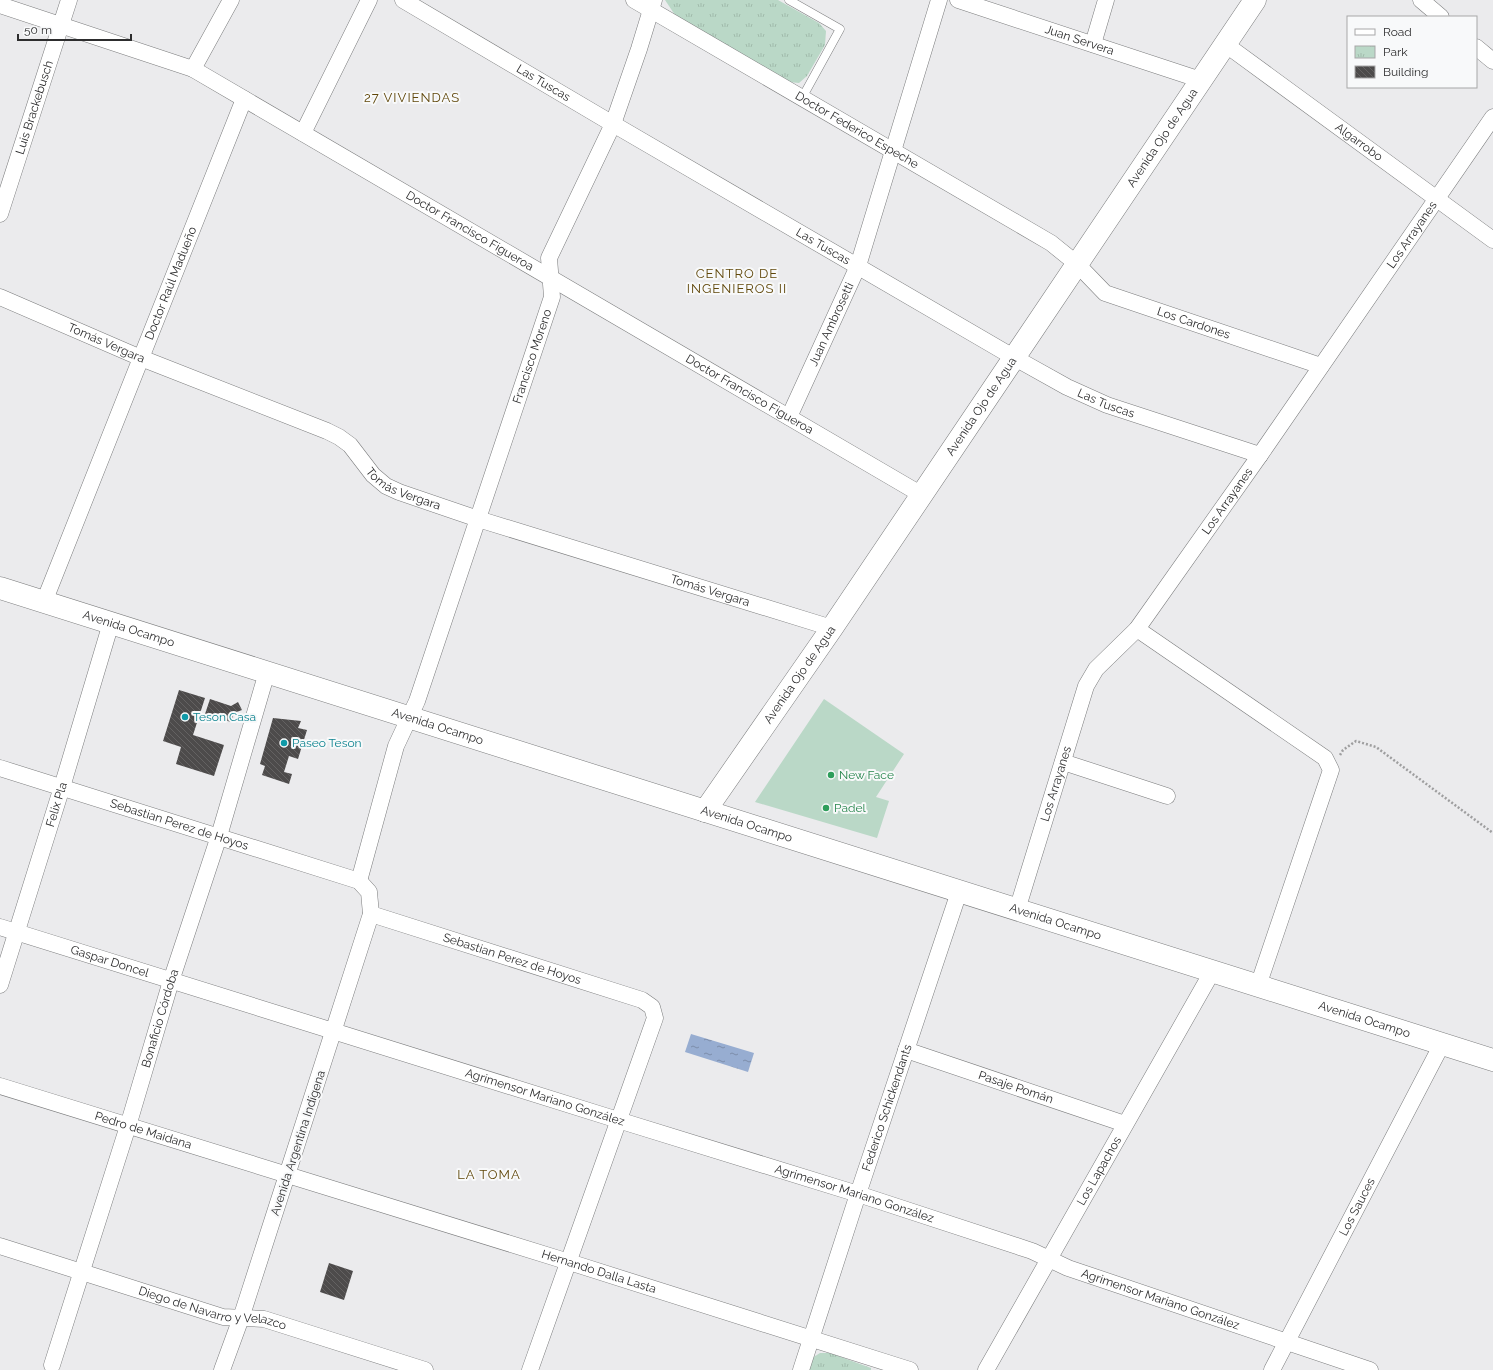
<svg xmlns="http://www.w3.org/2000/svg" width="1493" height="1370" viewBox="0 0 1493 1370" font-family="Raleway,sans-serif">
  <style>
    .park { fill: url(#park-tufts) }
    .pitch { fill: #bad8c7 }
    .water { fill: url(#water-ripples) }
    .building { fill: url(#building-back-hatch) }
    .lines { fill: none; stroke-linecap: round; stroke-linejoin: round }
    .service-casing { stroke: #7b7c7d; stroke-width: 9 }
    .minor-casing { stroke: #7b7c7d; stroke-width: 17 }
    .secondary-casing { stroke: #7b7c7d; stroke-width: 23 }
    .primary-casing { stroke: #7b7c7d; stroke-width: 23 }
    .path { stroke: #9e9e9f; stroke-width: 2.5; stroke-dasharray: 2 2; stroke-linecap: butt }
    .service { stroke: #fff; stroke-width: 8 }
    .minor { stroke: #fff; stroke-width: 16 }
    .secondary { stroke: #fff; stroke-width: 22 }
    .primary { stroke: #fff; stroke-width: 22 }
    .culture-dot { fill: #0f9aa8; stroke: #f8f9fa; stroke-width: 1.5 }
    .leisure-dot { fill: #2e9e5b; stroke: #f8f9fa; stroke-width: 1.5 }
    .labels { text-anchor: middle; stroke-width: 4; stroke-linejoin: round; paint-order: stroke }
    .street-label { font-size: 12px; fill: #2d2d2e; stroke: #f8f9fa }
    .culture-label { font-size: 12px; fill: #0d838f; stroke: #f8f9fa; text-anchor: start }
    .leisure-label { font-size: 12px; fill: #27864d; stroke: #f8f9fa; text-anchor: start }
    .neighbourhood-label { font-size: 13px; letter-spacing: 1px; fill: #60470a; stroke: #f8f9fa }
  </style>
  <defs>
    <pattern id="park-tufts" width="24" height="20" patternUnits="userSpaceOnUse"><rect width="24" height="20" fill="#bad8c7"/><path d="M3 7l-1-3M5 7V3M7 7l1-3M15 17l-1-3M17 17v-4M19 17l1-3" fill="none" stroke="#a0baab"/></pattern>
    <pattern id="water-ripples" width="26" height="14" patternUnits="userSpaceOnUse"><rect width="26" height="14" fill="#97add1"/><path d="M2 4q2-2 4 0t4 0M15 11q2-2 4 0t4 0" fill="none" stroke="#7c8daa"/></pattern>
    <pattern id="building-back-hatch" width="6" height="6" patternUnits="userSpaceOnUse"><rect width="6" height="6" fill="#4d4b4b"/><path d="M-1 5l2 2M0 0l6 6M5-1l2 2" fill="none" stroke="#646262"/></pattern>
  </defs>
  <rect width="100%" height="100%" fill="#ebebed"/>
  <g class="park">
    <polygon points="665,0 778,0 819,23 826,31 825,45 807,76 799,83 789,82 675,15"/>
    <polygon points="820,1353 830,1353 871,1368 871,1370 808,1370 812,1358"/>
  </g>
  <polygon class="pitch" points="824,699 904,754 876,797 889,801 877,838 755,802"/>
  <polygon class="water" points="691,1034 754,1053 748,1072 685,1052"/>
  <g class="building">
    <polygon points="179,690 205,698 193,735 224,745 214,776 176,764 181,747 163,741"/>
    <polygon points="210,699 231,706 238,702 242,710 234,713 231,722 205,714"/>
    <polygon points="273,718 301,721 298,728 307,730 298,759 289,756 284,772 292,774 289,784 262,775 265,766 260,764"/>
    <polygon points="329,1263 353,1271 344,1300 320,1292"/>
  </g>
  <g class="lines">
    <defs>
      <polyline id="service" points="789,0 840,29 802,98"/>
      <g id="minor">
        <path id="s1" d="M403 0 613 124 1015 358 1067 387 1107 405 1260 455"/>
        <path id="s2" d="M634 0 1051 243 1077 264 1105 293 1321 366"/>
        <path id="s3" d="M958 0 1201 80"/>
        <polyline points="1421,0 1441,17"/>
        <path id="s4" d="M0 5 193 69 922 495"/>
        <polyline points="1093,44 1106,0"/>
        <path id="s5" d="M1225 44 1493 240"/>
        <polyline points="1476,47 1493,61"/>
        <polyline points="193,69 231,0"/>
        <polyline points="303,133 369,0"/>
        <path id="s6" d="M0 214 69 0"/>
        <path id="s7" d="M0 297 141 358 327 431 339 437 350 445 373 475 386 486 399 492 478 519 832 628"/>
        <path id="s8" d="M789 417 858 266 939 0"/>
        <path id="s9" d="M44 602 244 99"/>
        <polyline points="1137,629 1325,758 1331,770 1258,986"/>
        <polyline points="1063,762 1167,796"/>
        <path id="s10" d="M0 768 359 881 369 892 371 914 241 1318 222 1370"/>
        <path id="s11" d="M359 881 396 746 417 701 552 297 549 258 613 124 639 49 654 0"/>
        <path id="s12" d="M1017 910 1086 686 1096 669 1137 629 1260 455 1493 117"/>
        <path id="s13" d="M371 914 642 1000 652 1007 655 1018 530 1370"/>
        <path id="s14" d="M0 927 618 1120 858 1194 1032 1251 1068 1268 1370 1370"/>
        <path id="s15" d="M0 985 62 787 111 623"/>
        <path id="s16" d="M906 1050 1125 1124"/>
        <path id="s17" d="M0 1086 569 1262 910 1370"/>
        <path id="s18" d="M0 1246 223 1317 264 1319 425 1370"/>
        <path id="s19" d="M52 1365 128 1126 171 981 219 836 267 672"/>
        <path id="s20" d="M801 1370 858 1194 959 892"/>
        <path id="s21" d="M986 1370 1212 972"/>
        <path id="s22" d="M1272 1370 1442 1044"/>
      </g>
      <g id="secondary">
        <path id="s23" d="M705 811 832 628 1255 0"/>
      </g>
      <g id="primary">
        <path id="s24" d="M0 588 1493 1060"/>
      </g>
    </defs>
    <use href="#service" class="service-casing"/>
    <use href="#minor" class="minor-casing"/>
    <use href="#secondary" class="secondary-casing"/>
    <use href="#primary" class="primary-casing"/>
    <polyline class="path" points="1340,755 1343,750 1356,741 1376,747 1493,833"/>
    <use href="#service" class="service"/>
    <use href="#minor" class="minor"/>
    <use href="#secondary" class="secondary"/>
    <use href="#primary" class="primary"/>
  </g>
  <g class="culture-dot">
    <circle cx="185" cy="717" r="4"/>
    <circle cx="284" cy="743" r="4"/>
  </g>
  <g class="leisure-dot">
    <circle cx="831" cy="775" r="4"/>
    <circle cx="826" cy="808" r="4"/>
  </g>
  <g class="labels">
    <g class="street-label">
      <text dy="4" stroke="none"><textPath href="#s3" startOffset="128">Juan Servera</textPath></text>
      <text dy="4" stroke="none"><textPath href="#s1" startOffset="163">Las Tuscas</textPath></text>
      <text dy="4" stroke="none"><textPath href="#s6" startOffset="112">Luis Brackebusch</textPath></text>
      <text dy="4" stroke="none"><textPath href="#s2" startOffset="258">Doctor Federico Espeche</textPath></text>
      <text dy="4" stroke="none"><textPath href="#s23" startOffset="814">Avenida Ojo de Agua</textPath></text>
      <text dy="4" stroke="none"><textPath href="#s5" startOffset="166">Algarrobo</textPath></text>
      <text dy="4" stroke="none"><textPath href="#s4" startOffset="524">Doctor Francisco Figueroa</textPath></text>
      <text dy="4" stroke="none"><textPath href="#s12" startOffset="792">Los Arrayanes</textPath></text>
      <text dy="4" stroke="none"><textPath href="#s1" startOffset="487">Las Tuscas</textPath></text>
      <text dy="4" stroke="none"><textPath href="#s9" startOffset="343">Doctor Raúl Madueño</textPath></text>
      <text dy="4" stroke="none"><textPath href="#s2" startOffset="650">Los Cardones</textPath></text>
      <text dy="4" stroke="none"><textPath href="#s8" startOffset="102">Juan Ambrosetti</textPath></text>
      <text dy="4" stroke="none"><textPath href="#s7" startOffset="116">Tomás Vergara</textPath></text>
      <text dy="4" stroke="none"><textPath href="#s11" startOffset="553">Francisco Moreno</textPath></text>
      <text dy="4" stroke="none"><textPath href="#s4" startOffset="848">Doctor Francisco Figueroa</textPath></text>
      <text dy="4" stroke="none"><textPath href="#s1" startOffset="811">Las Tuscas</textPath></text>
      <text dy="4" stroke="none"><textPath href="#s23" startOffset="490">Avenida Ojo de Agua</textPath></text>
      <text dy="4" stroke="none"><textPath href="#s7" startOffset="452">Tomás Vergara</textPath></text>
      <text dy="4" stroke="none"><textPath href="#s12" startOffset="468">Los Arrayanes</textPath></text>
      <text dy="4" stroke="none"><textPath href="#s7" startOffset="776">Tomás Vergara</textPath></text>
      <text dy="4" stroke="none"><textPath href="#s24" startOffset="135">Avenida Ocampo</textPath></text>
      <text dy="4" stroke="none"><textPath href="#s23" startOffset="166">Avenida Ojo de Agua</textPath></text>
      <text dy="4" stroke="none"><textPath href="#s24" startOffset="459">Avenida Ocampo</textPath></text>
      <text dy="4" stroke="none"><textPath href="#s12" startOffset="132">Los Arrayanes</textPath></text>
      <text dy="4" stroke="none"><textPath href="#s15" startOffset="189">Felix Pla</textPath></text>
      <text dy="4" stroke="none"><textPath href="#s10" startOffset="188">Sebastian Perez de Hoyos</textPath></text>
      <text dy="4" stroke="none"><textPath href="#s24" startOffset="783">Avenida Ocampo</textPath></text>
      <text dy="4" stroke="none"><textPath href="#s24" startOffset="1107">Avenida Ocampo</textPath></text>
      <text dy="4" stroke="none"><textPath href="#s13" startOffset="148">Sebastian Perez de Hoyos</textPath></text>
      <text dy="4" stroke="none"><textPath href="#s14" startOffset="115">Gaspar Doncel</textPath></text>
      <text dy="4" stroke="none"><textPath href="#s19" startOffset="363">Bonaficio Córdoba</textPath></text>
      <text dy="4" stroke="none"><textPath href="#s24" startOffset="1431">Avenida Ocampo</textPath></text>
      <text dy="4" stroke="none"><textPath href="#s16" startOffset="116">Pasaje Pomán</textPath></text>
      <text dy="4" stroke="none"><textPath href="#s14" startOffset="571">Agrimensor Mariano González</textPath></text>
      <text dy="4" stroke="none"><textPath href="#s20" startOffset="276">Federico Schickendants</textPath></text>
      <text dy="4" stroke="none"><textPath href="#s17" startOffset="150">Pedro de Maidana</textPath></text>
      <text transform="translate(298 1143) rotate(-72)" y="4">Avenida Argentina Indígena</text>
      <text dy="4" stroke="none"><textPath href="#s21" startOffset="229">Los Lapachos</textPath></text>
      <text dy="4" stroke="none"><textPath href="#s14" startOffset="895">Agrimensor Mariano González</textPath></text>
      <text dy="4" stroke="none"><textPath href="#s22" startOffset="184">Los Sauces</textPath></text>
      <text dy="4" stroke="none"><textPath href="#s17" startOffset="627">Hernando Dalla Lasta</textPath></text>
      <text dy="4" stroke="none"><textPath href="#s14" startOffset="1219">Agrimensor Mariano González</textPath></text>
      <text dy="4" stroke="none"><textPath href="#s18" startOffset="222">Diego de Navarro y Velazco</textPath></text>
    </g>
    <g class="culture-label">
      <text x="193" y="721">Teson Casa</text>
      <text x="292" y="747">Paseo Teson</text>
    </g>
    <g class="leisure-label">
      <text x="839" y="779">New Face</text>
      <text x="834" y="812">Padel</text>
    </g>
    <g class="neighbourhood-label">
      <text x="412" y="102">27 VIVIENDAS</text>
      <text x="737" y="278">CENTRO DE<tspan x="737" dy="15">INGENIEROS II</tspan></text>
      <text x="489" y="1179">LA TOMA</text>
    </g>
  </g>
  <rect x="1347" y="16" width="130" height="72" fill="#f8f9fa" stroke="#a7a7a8"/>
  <rect x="1355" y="29" width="20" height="6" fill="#ffffff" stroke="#a7a7a8"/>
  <text x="1383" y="36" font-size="12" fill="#2d2d2e">Road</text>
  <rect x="1355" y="46" width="20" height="12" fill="url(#park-tufts)" stroke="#a7a7a8"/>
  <text x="1383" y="56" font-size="12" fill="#2d2d2e">Park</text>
  <rect x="1355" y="66" width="20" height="12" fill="url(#building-back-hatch)" stroke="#a7a7a8"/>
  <text x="1383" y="76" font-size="12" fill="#2d2d2e">Building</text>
  <path d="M18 34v6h113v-6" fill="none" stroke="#2d2d2e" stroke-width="2"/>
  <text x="24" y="34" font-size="12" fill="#2d2d2e" stroke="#f8f9fa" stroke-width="3" paint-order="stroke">50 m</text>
</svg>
